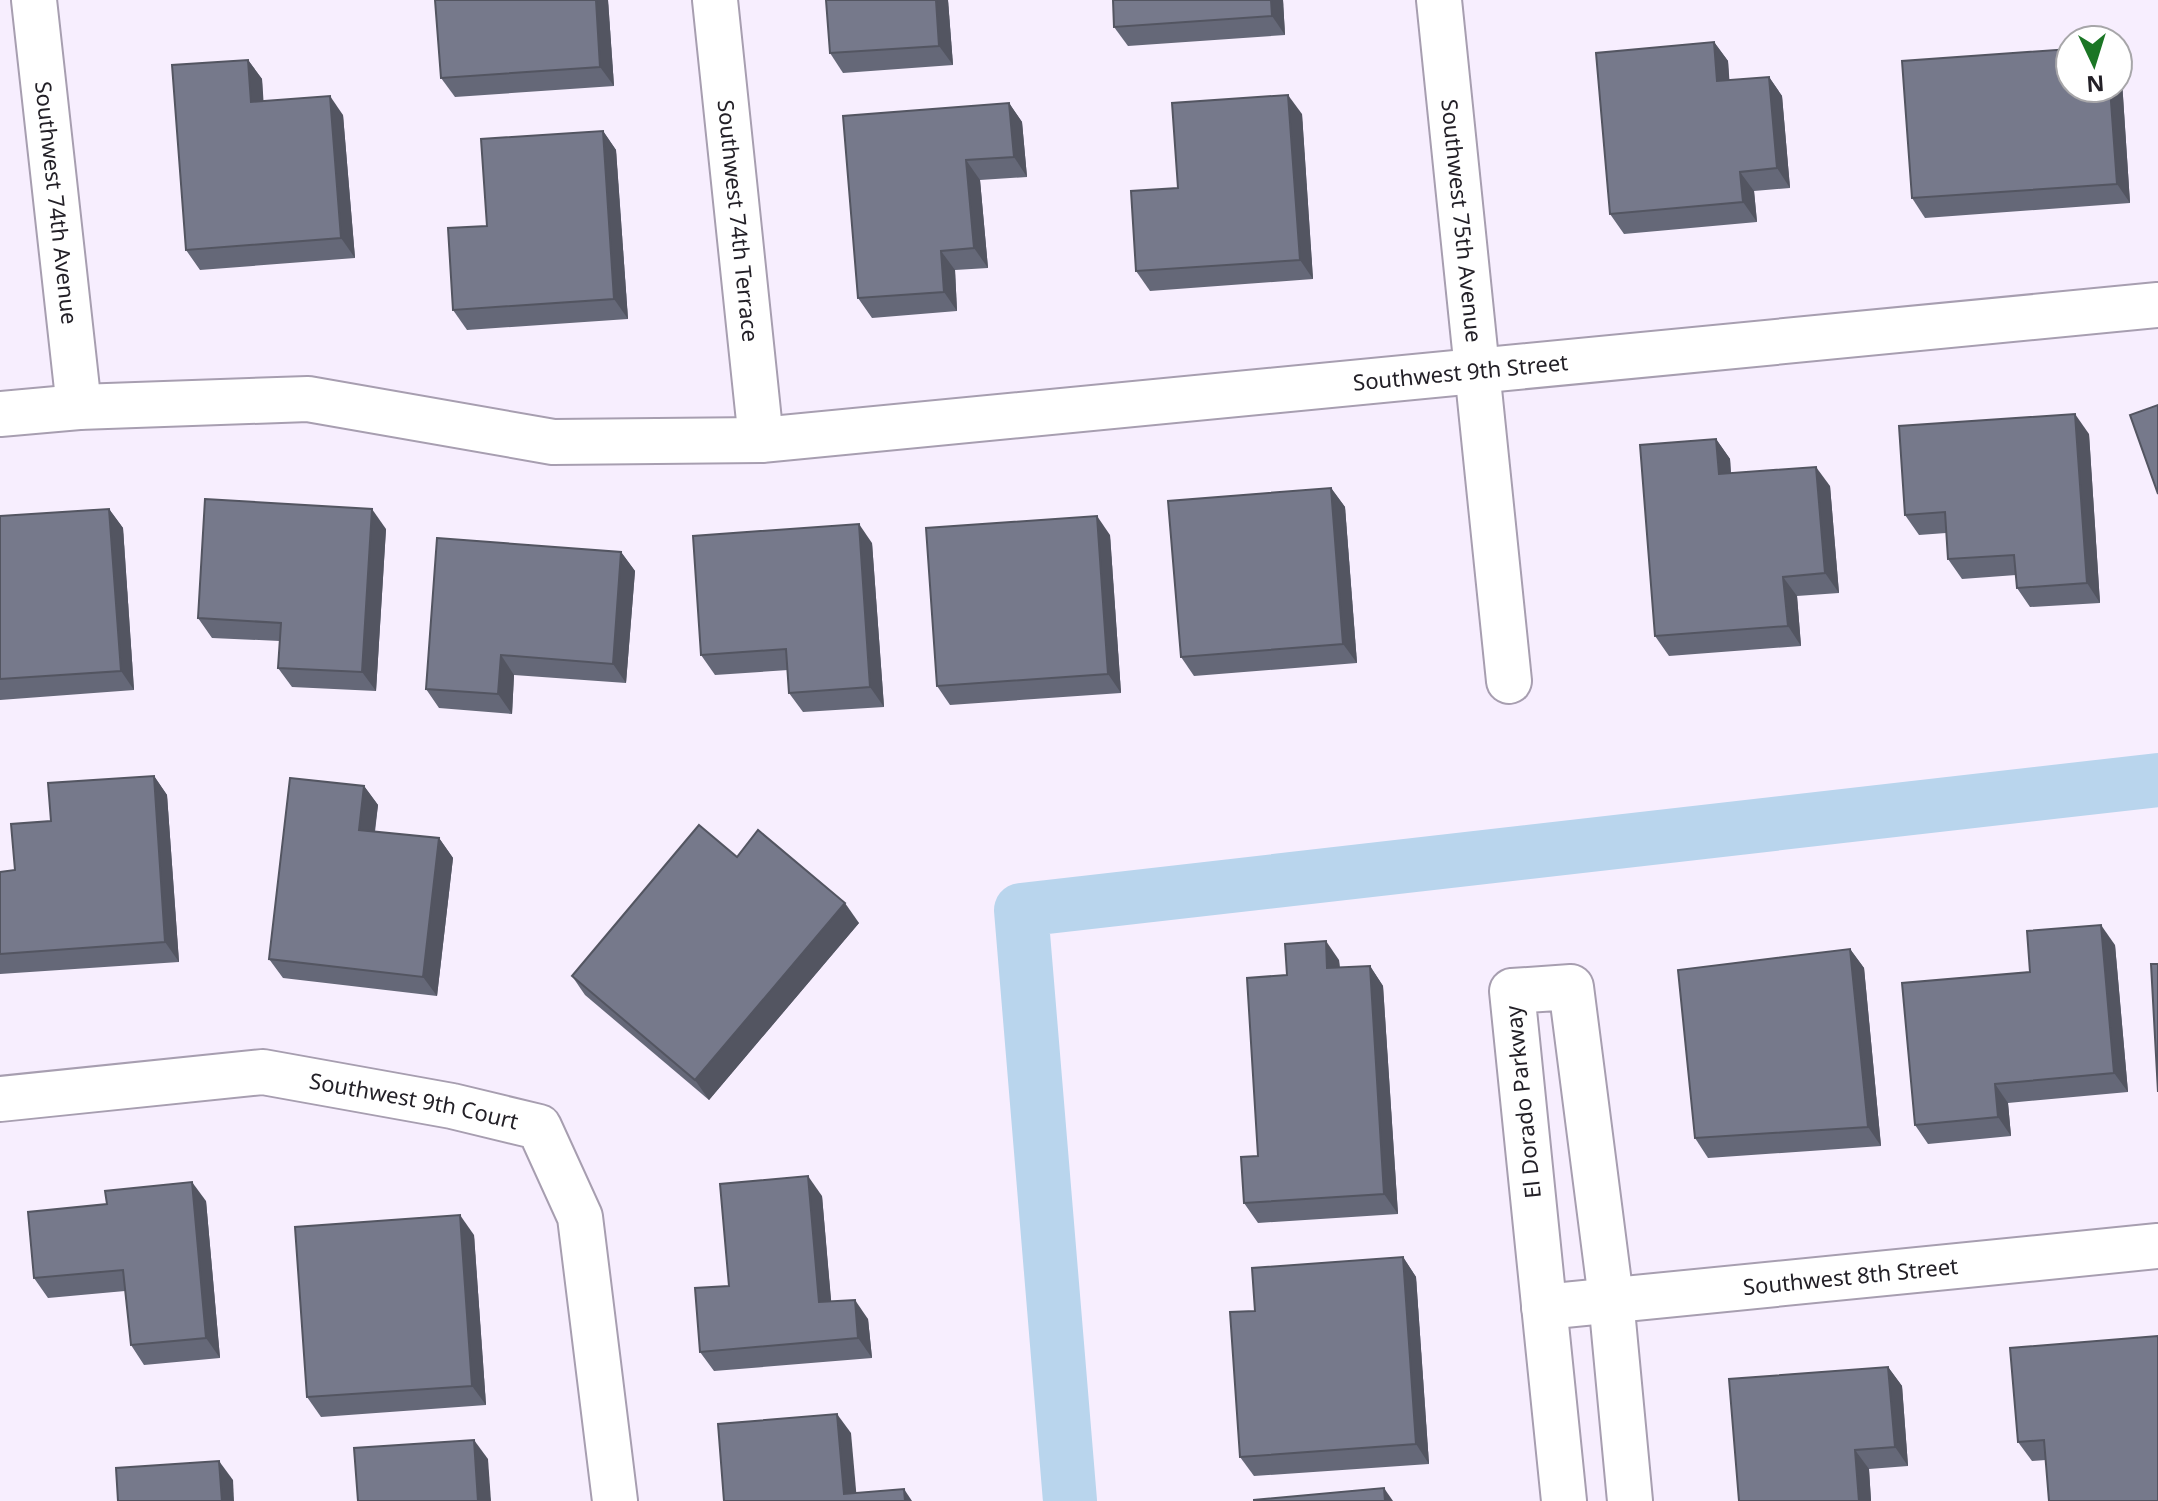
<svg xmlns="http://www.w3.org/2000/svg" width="2158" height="1501" viewBox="0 0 2158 1501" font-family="'Noto Sans',sans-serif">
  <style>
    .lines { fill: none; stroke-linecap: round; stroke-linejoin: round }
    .canal { stroke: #b9d5ed; stroke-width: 54 }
    .street-casing { stroke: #a79eb0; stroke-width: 48 }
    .street { stroke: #fff; stroke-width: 44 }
    .wall { fill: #656878 }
    .shaded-wall { fill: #535561 }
    .building { fill: #76798b; stroke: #535561; stroke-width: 2 }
    .labels { text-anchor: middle; stroke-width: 6; stroke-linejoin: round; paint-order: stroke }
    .street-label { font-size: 22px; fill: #232027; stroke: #fff }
  </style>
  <rect width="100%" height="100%" fill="#f7eefe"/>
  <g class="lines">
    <polyline class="canal" points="1070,1501 1021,910 2158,780"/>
    <defs>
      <g id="street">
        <path id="s1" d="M34 0 79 407"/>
        <path id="s2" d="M715 0 761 440"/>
        <path id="s3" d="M1439 0 1509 681"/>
        <path id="s4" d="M0 414 79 407 308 399 553 442 761 440 2158 305"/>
        <path id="s5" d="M0 1099 263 1072 452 1106 539 1127 580 1217 615 1501"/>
        <path id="s6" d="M1544 1307 2158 1246"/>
        <polyline points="1564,1501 1512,991 1571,987 1611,1299 1630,1501"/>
      </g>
    </defs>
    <use href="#street" class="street-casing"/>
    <use href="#street" class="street"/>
  </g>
  <g class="wall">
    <polygon points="435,0 608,0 614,86 455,97 441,78"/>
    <polygon points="948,0 953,65 843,73 830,53"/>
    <polygon points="1113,0 1283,0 1285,35 1128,46 1114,27"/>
    <polygon points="1714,42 1728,61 1729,80 1769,77 1782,96 1790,188 1754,191 1757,222 1624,234 1610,214"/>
    <polygon points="248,60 262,79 263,101 343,115 355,258 200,270 186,250"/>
    <polygon points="2121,66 2130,203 1925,218 1912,198"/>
    <polygon points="1009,103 1022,122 1027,177 980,180 988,268 955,270 957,311 872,318 858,298"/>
    <polygon points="1302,114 1313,279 1150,291 1136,271 1178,188"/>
    <polygon points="603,131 616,150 628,319 467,330 453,310 487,226"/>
    <polygon points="2089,434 2100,603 2030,607 2017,588 2016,575 1962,579 1948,559 1946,533 1919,535 1905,515"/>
    <polygon points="1716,439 1730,459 1731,473 1830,486 1839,593 1797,596 1801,646 1669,656 1655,636"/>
    <polygon points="1331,488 1345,507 1357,663 1194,676 1181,657"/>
    <polygon points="109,509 123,528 134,690 0,700 0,516"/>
    <polygon points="386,529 376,691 292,687 278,668 280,641 212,638 198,618"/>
    <polygon points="1110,535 1121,693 950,705 937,686"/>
    <polygon points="872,543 884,707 803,712 789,693 788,670 715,675 701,655"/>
    <polygon points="621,552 635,571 626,683 514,675 512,714 439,708 426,689"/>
    <polygon points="154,776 167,795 179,962 0,974 0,872 15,870 51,821"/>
    <polygon points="364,786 378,805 375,832 439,838 453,858 437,996 283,978 269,959"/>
    <polygon points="737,857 859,923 709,1100 585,995 572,976"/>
    <polygon points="2115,945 2128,1092 2008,1103 2011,1136 1928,1144 1915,1125 2030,972"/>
    <polygon points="1850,949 1864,968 1881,1146 1708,1158 1695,1138"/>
    <polygon points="1339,960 1340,968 1370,966 1383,986 1398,1214 1258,1223 1244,1203 1258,1156 1287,975"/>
    <polygon points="822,1196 831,1302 868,1319 872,1358 714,1371 700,1352 729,1286"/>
    <polygon points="206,1201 220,1358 144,1365 131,1345 125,1291 48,1298 34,1278"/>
    <polygon points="474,1235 486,1405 321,1417 307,1397"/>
    <polygon points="1403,1257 1416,1277 1429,1464 1254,1476 1240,1457 1255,1311"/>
    <polygon points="2158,1336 2046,1460 2032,1461 2018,1442"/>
    <polygon points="1888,1367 1902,1386 1908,1466 1869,1469 1871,1501 1739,1501"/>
  </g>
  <g class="shaded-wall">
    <polygon points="596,0 608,0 614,86 600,67"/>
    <polygon points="936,0 948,0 953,65 939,46"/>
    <polygon points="1271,0 1283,0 1285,35 1272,16"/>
    <polygon points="1714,42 1728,61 1731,101 1717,81"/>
    <polygon points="248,60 262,79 265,122 251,102"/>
    <polygon points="2118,62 2121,66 2130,203 2117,184 2110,88 2118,88"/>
    <polygon points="1769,77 1782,96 1790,188 1777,168"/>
    <polygon points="1288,95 1302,114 1313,279 1300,260"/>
    <polygon points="330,96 343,115 355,258 341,238"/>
    <polygon points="1009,103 1022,122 1027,177 1014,157"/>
    <polygon points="603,131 616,150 628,319 614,299"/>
    <polygon points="966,160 980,180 988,268 974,248"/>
    <polygon points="1740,172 1754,191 1757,222 1743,202"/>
    <polygon points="941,251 955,270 957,311 944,292"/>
    <polygon points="2075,414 2089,434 2100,603 2087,583"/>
    <polygon points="1716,439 1730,459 1732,494 1719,474"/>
    <polygon points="1816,467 1830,486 1839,593 1825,573"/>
    <polygon points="1331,488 1345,507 1357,663 1343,644"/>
    <polygon points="109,509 123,528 134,690 121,671"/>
    <polygon points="372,509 386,529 376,691 362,672"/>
    <polygon points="1097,516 1110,535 1121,693 1108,674"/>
    <polygon points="859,524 872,543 884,707 870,687"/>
    <polygon points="621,552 635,571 626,683 613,664"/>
    <polygon points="1783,577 1797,596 1801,646 1788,626"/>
    <polygon points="501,655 514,675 512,714 498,694"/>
    <polygon points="154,776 167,795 179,962 165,942"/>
    <polygon points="364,786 378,805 372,850 359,830"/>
    <polygon points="439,838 453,858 437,996 423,977"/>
    <polygon points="845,903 859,923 709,1100 695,1080"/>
    <polygon points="2101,925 2115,945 2128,1092 2114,1073"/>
    <polygon points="1326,941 1339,960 1341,988 1327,968"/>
    <polygon points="1850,949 1864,968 1881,1146 1868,1127"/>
    <polygon points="1370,966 1383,986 1398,1214 1384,1194"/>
    <polygon points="1995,1084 2008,1103 2011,1136 1998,1117"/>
    <polygon points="808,1176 822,1196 833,1322 819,1302"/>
    <polygon points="192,1182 206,1201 220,1358 206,1338"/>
    <polygon points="460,1215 474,1235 486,1405 472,1386"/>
    <polygon points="1403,1257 1416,1277 1429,1464 1416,1444"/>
    <polygon points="855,1300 868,1319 872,1358 858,1338"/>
    <polygon points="1888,1367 1902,1386 1908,1466 1895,1447"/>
    <polygon points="837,1414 851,1433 857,1501 844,1494"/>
    <polygon points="474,1440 488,1459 491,1501 478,1501"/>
    <polygon points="1855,1450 1869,1469 1871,1501 1859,1501"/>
    <polygon points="219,1461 233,1480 234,1501 222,1501"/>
    <polygon points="1384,1488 1393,1501 1385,1501"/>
    <polygon points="904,1489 912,1501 905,1501"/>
  </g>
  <g class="building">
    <polygon points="435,0 596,0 600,67 441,78"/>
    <polygon points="826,0 936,0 939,46 830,53"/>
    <polygon points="1113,0 1271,0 1272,16 1114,27"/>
    <polygon points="1714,42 1717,81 1769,77 1777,168 1740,172 1743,202 1610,214 1596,53"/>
    <polygon points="2070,49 2070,88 2110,88 2117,184 1912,198 1902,61"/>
    <polygon points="248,60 251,102 330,96 341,238 186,250 172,65"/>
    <polygon points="1288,95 1300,260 1136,271 1131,191 1178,188 1172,103"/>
    <polygon points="1009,103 1014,157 966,160 974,248 941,251 944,292 858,298 843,116"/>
    <polygon points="603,131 614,299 453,310 448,228 487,226 481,139"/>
    <polygon points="2158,405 2158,494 2130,415"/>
    <polygon points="2075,414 2087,583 2017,588 2014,555 1948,559 1945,512 1905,515 1899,426"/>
    <polygon points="1716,439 1719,474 1816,467 1825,573 1783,577 1788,626 1655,636 1640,445"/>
    <polygon points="1331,488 1343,644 1181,657 1168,501"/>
    <polygon points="205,499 372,509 362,672 278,668 281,623 198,618"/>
    <polygon points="109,509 121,671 0,679 0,516"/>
    <polygon points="1097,516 1108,674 937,686 926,528"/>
    <polygon points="859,524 870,687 789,693 786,649 701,655 693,536"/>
    <polygon points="437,538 621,552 613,664 501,655 498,694 426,689"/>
    <polygon points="154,776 165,942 0,954 0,872 15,870 11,824 51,821 48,783"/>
    <polygon points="290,778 364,786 359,830 439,838 423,977 269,959"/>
    <polygon points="699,825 737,857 758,830 845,903 695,1080 572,976"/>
    <polygon points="2101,925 2114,1073 1995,1084 1998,1117 1915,1125 1902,983 2030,972 2027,931"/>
    <polygon points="1326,941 1327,968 1370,966 1384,1194 1244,1203 1241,1157 1258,1156 1247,978 1287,975 1285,944"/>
    <polygon points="1850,949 1868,1127 1695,1138 1678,970"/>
    <polygon points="2151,964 2158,964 2158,1092"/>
    <polygon points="808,1176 819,1302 855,1300 858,1338 700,1352 695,1288 729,1286 720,1184"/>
    <polygon points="192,1182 206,1338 131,1345 123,1270 34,1278 28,1212 107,1204 105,1191"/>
    <polygon points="460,1215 472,1386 307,1397 295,1227"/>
    <polygon points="1403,1257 1416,1444 1240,1457 1230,1312 1255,1311 1252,1268"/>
    <polygon points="2158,1336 2158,1501 2049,1501 2044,1440 2018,1442 2010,1348"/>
    <polygon points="1888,1367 1895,1447 1855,1450 1859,1501 1739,1501 1729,1379"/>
    <polygon points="837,1414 844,1494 904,1489 905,1501 724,1501 718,1424"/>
    <polygon points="474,1440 478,1501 358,1501 354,1448"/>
    <polygon points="219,1461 222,1501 118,1501 116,1468"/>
    <polygon points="1384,1488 1385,1501 1254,1501 1254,1500"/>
  </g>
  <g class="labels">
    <g class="street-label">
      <text dy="8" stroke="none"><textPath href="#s1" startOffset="204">Southwest 74th Avenue</textPath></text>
      <text dy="8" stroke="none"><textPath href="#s2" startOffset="222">Southwest 74th Terrace</textPath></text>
      <text dy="8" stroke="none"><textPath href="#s3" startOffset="222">Southwest 75th Avenue</textPath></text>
      <text dy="8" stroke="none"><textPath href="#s4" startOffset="1468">Southwest 9th Street</textPath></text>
      <text dy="8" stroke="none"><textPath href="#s5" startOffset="418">Southwest 9th Court</textPath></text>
      <text transform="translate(1523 1102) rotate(-96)" y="8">El Dorado Parkway</text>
      <text dy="8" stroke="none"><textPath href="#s6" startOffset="308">Southwest 8th Street</textPath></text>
    </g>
  </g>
  <g transform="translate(2094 64) rotate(176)"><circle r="38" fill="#ffffff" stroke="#a7a6a9" stroke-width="2"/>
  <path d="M0-6L14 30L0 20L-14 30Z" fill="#1b7625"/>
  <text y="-12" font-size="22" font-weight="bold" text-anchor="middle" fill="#232027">N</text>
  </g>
</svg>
